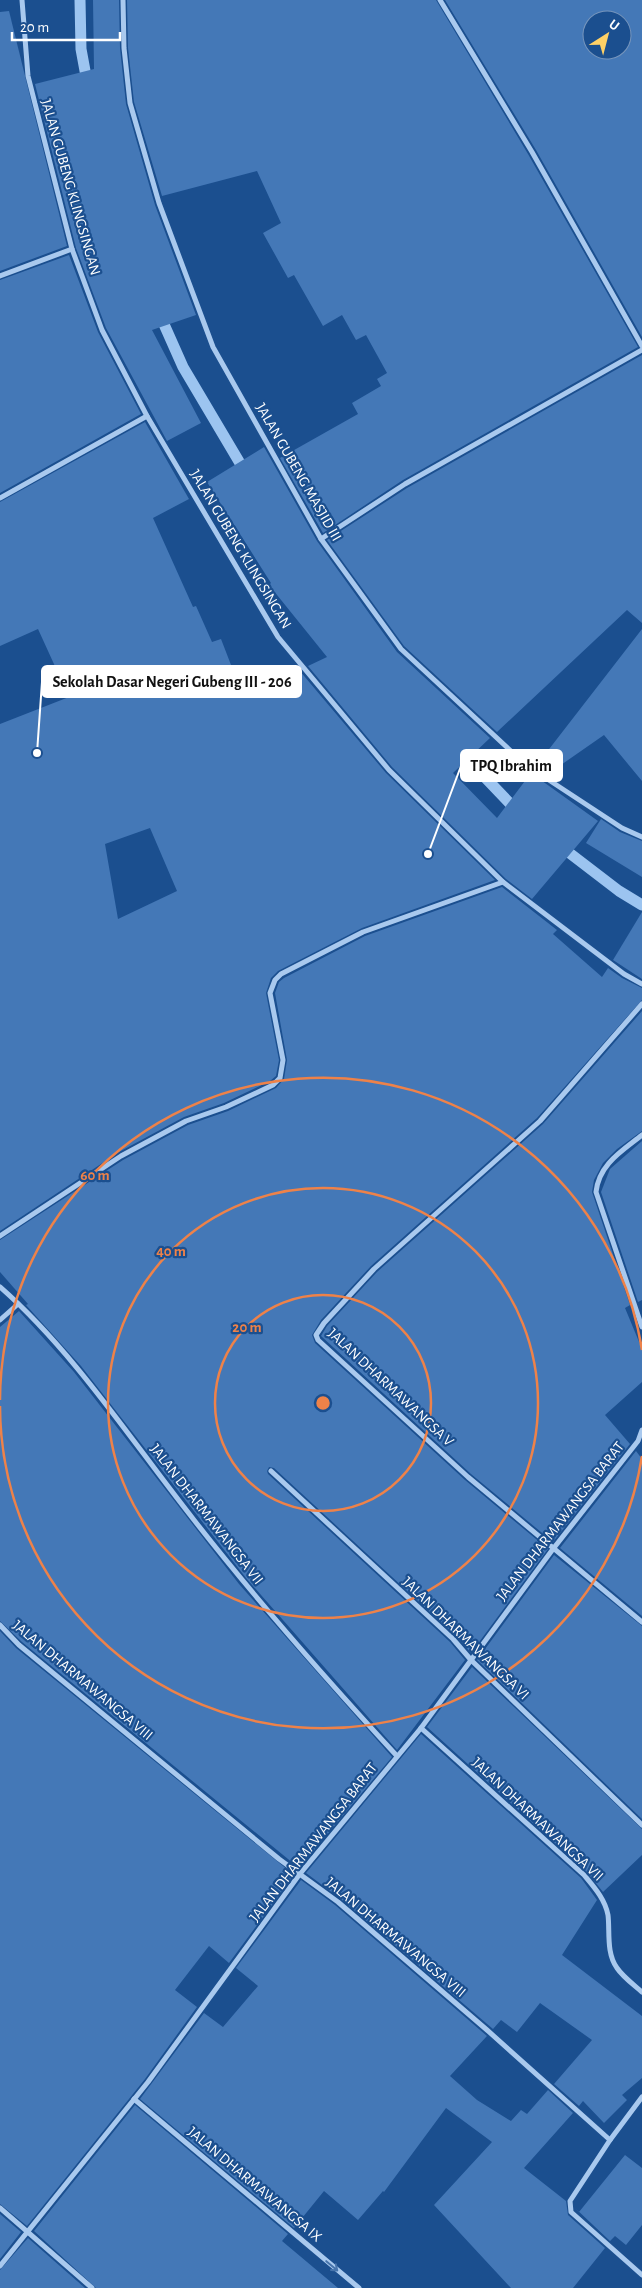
<svg xmlns="http://www.w3.org/2000/svg" width="642" height="2288" viewBox="0 0 642 2288" font-family="'Alegreya Sans',sans-serif">
  <style>
    .lines { fill: none; stroke-linecap: round; stroke-linejoin: round }
    .stream { stroke: #9cc4f0; stroke-width: 11 }
    .building { fill: #4478b7; fill-rule: evenodd }
    .minor { stroke: #a9c9ee; stroke-width: 5 }
    .oneway { stroke: #4674ac }
    .ring { fill: none; stroke: #ee8249; stroke-width: 2.5 }
    .labels { text-anchor: middle; stroke-width: 4.5; stroke-linejoin: round; paint-order: stroke }
    .street-label { font-size: 15px; fill: #fff; stroke: #1b4f8f }
    .centre { fill: #ee8249; stroke: #1b4f8f; stroke-width: 2.5 }
    .ring-label { font-size: 15px; text-anchor: middle; font-weight: bold; fill: #ee8249; stroke: #1b4f8f; stroke-width: 4.5; stroke-linejoin: round; paint-order: stroke }
    .leader { fill: none; stroke: #fff; stroke-width: 2 }
    .callout-dot { fill: #fff; stroke: #1b4f8f; stroke-width: 2 }
    .callout { fill: #fff; stroke: #fff; stroke-width: 2 }
    .callout-label { font-size: 16px; text-anchor: middle; font-weight: bold; fill: #111 }
  </style>
  <rect width="100%" height="100%" fill="#1b4f8f"/>
  <g class="lines">
    <g class="stream">
      <polyline points="80,0 81,49 88,87"/>
      <polyline points="159,313 183,367 247,475"/>
      <polyline points="457,748 519,813"/>
      <polyline points="559,845 619,891 642,905"/>
    </g>
  </g>
  <g class="building">
    <polygon points="93,0 119,0 120,48 126,104 155,205 196,315 152,330 201,423 167,441 106,328 76,248 35,84 94,69"/>
    <polygon points="127,0 436,0 528,154 638,347 403,480 323,533 280,458 358,414 352,403 381,386 377,379 387,373 366,335 356,340 342,315 323,326 294,275 288,278 263,233 281,223 257,171 162,196 134,102 128,48"/>
    <path d="M445 0H642V337L536 150ZM592 20H622V50H592Z"/>
    <polygon points="9,11 67,246 0,271 0,12"/>
    <polygon points="69,255 98,332 141,414 0,493 0,280"/>
    <polygon points="642,355 642,623 627,610 497,732 404,646 327,540 407,488"/>
    <path d="M145 422 189 499 153 518 193 607 196 606 212 642 221 639 243 696 299 670 386 773 495 880 362 928 278 971 271 978 266 993 279 1060 276 1076 270 1081 224 1103 184 1117 119 1152 0 1231V724L69 697 38 629 0 646V502ZM150 828 177 891 118 919 105 844Z"/>
    <polygon points="264,447 317,541 397,652 490,738 453,773 497,818 531,773 598,821 532,899 506,879 392,767 308,666 327,657 269,585 271,583 207,482"/>
    <polygon points="642,629 642,781 604,735 548,774 536,766"/>
    <polygon points="601,819 620,832 642,841 642,877 586,843"/>
    <polygon points="502,887 557,930 553,934 602,977 608,968 622,978 642,988 642,1000 537,1118 371,1266 321,1320 312,1335 315,1343 465,1480 548,1549 471,1653 456,1636 274,1468 269,1467 267,1471 268,1474 450,1642 465,1660 397,1750 246,1578 81,1366 26,1305 28,1304 0,1272 0,1240 123,1160 188,1125 228,1111 276,1088 284,1079 287,1060 275,993 279,982 284,978 365,936"/>
    <polygon points="642,912 642,979 613,960"/>
    <polygon points="642,1011 642,1131 617,1149 603,1163 594,1180 592,1192 630,1305 625,1308 642,1349 642,1382 605,1415 630,1444 553,1542 471,1474 321,1336 327,1326 377,1272 543,1124"/>
    <polygon points="642,1141 642,1300 638,1302 601,1192 610,1169"/>
    <polygon points="19,1311 74,1372 239,1584 392,1757 299,1868 22,1642 0,1621 0,1327"/>
    <polygon points="636,1451 642,1459 642,1616 560,1548"/>
    <polygon points="554,1555 642,1626 642,1819 477,1660"/>
    <polygon points="0,1631 16,1648 294,1875 229,1963 209,1946 175,1990 197,2007 145,2079 27,2226 0,2204"/>
    <polygon points="472,1667 642,1829 642,1855 603,1892 587,1872 427,1727"/>
    <polygon points="421,1734 581,1878 597,1900 562,1955 642,2016 642,2078 622,2095 627,2100 604,2123 583,2101 579,2106 554,2084 592,2040 540,2003 517,2032 501,2020 493,2029 341,1899 306,1873"/>
    <polygon points="301,1880 335,1905 487,2036 450,2076 477,2100 511,2121 521,2110 527,2114 548,2090 573,2113 524,2168 566,2201 568,2215 605,2248 573,2288 511,2288 434,2205 492,2142 446,2108 384,2192 383,2191 358,2220 324,2191 294,2228 140,2099 204,2013 223,2027 258,1986 236,1968"/>
    <polygon points="135,2105 288,2234 282,2241 338,2288 96,2288 34,2231"/>
    <polygon points="625,2155 642,2168 642,2225 626,2245 615,2236 610,2241 575,2208 579,2212"/>
    <polygon points="0,2214 21,2232 0,2259"/>
    <polygon points="28,2238 85,2288 0,2288 0,2270"/>
  </g>
  <g class="lines">
    <g class="minor">
      <polyline points="22,0 28,76 72,249 102,330 147,416 278,637 389,770 503,882 624,974 642,984"/>
      <polyline points="123,0 124,48 130,103 159,203 213,347 321,539 401,649 526,765 622,828 642,837"/>
      <polyline points="440,0 532,152 642,346"/>
      <polyline points="0,276 72,249"/>
      <polyline points="0,498 147,416"/>
      <polyline points="321,539 405,484 642,350"/>
      <polyline points="642,1004 540,1121 374,1269 324,1323 316,1335 318,1340 468,1477 642,1622"/>
      <path d="M642 1135C622 1151 599 1164 596 1192L642 1327"/>
      <polyline points="0,1236 121,1156 186,1121 226,1107 273,1085 280,1078 283,1060 270,993 275,980 281,974 363,932 503,882"/>
      <path d="M0 1287C74 1352 133 1443 194 1520 258 1602 327 1680 397 1756"/>
      <polyline points="0,1320 18,1304"/>
      <polyline points="271,1471 453,1639 471,1660 642,1825"/>
      <polyline points="0,1625 19,1645 279,1859 338,1902 487,2030 610,2140 570,2201 571,2212 642,2275"/>
      <path d="M421 1728 584 1875C594 1887 605 1899 608 1915 610 1931 606 1953 617 1968 623 1977 634 1985 642 1992"/>
      <polyline points="134,2099 359,2288"/>
      <polyline points="610,2140 642,2097"/>
      <polyline points="0,2208 92,2288"/>
      <polyline points="0,2266 148,2082 299,1875 421,1728 553,1549 638,1441 642,1430"/>
    </g>
  </g>
  <defs><path id="oneway-shaft" d="M-6 0H5M1.5-3L5.5 0L1.5 3" fill="none" stroke-width="1.6" stroke-linecap="round" stroke-linejoin="round" transform="scale(1.25)"/></defs>
  <use class="oneway" href="#oneway-shaft" transform="translate(332 2266) rotate(40)"/>
  <g class="ring">
    <circle cx="323" cy="1403" r="108"/>
    <circle cx="323" cy="1403" r="215"/>
    <path d="M642 1456A323 323 0 0 1 0 1406M0 1400A323 323 0 0 1 642 1350"/>
  </g>
  <g class="labels">
    <g class="street-label">
      <text transform="translate(71 187) rotate(74)" y="5">JALAN GUBENG KLINGSINGAN</text>
      <text transform="translate(299 472) rotate(60)" y="5">JALAN GUBENG MASJID III</text>
      <text transform="translate(241 549) rotate(59)" y="5">JALAN GUBENG KLINGSINGAN</text>
      <text transform="translate(391 1387) rotate(43)" y="5">JALAN DHARMAWANGSA V</text>
      <text transform="translate(207 1514) rotate(52)" y="5">JALAN DHARMAWANGSA VII</text>
      <text transform="translate(560 1521) rotate(-52)" y="5">JALAN DHARMAWANGSA BARAT</text>
      <text transform="translate(466 1638) rotate(44)" y="5">JALAN DHARMAWANGSA VI</text>
      <text transform="translate(83 1680) rotate(40)" y="5">JALAN DHARMAWANGSA VIII</text>
      <text transform="translate(538 1819) rotate(43)" y="5">JALAN DHARMAWANGSA VII</text>
      <text transform="translate(313 1842) rotate(-52)" y="5">JALAN DHARMAWANGSA BARAT</text>
      <text transform="translate(396 1937) rotate(40)" y="5">JALAN DHARMAWANGSA VIII</text>
      <text transform="translate(255 2184) rotate(40)" y="5">JALAN DHARMAWANGSA IX</text>
    </g>
  </g>
  <circle cx="323" cy="1403" r="8" class="centre"/>
  <g class="ring-label">
    <text x="95" y="1180">60 m</text>
    <text x="171" y="1256">40 m</text>
    <text x="247" y="1332">20 m</text>
  </g>
  <path class="leader" d="M37 753L42 682M428 854L461 766"/>
  <g class="callout-dot">
    <circle cx="37" cy="753" r="5"/>
    <circle cx="428" cy="854" r="5"/>
  </g>
  <g class="callout">
    <rect x="42" y="666" width="259" height="31" rx="5"/>
    <rect x="461" y="750" width="101" height="31" rx="5"/>
  </g>
  <g class="callout-label">
    <text x="172" y="687">Sekolah Dasar Negeri Gubeng III - 206</text>
    <text x="511" y="771">TPQ Ibrahim</text>
  </g>
  <g transform="translate(607 35) rotate(36)"><circle r="24" fill="#1b4f8f" stroke="#7695bc"/>
  <path d="M0-4L9 19L0 12L-9 19Z" fill="#ffd166"/>
  <text y="-8" font-size="14" font-weight="bold" text-anchor="middle" fill="#ffffff">U</text>
  </g>
  <path d="M12 32v8h108v-8" fill="none" stroke="#ffffff" stroke-width="2.5"/>
  <text x="20" y="32" font-size="15" fill="#ffffff" stroke="#1b4f8f" stroke-width="4" paint-order="stroke">20 m</text>
</svg>
